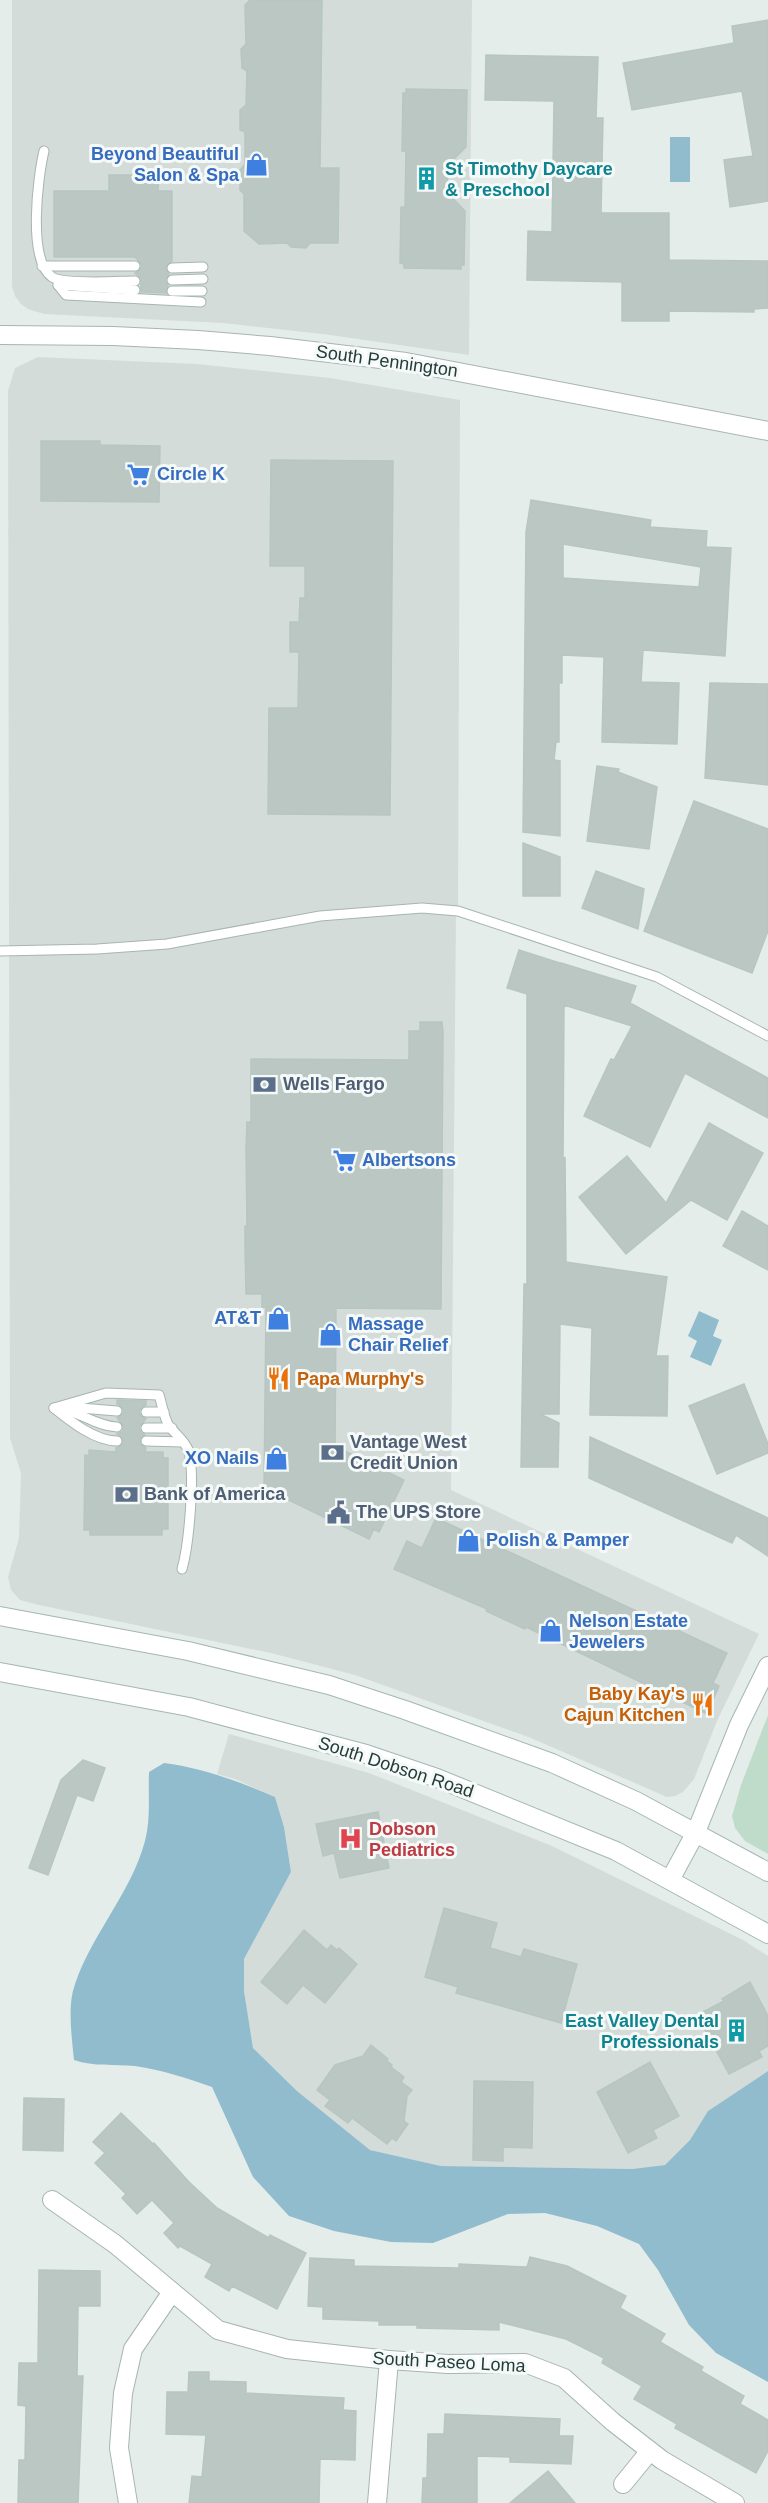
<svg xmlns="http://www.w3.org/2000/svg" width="768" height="2503" viewBox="0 0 768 2503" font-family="Helvetica,sans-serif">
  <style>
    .built { fill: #d3dcd9 }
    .green { fill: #bfdccb }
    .water { fill: #91bccd }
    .building { fill: #bac7c3; stroke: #b7c6c2; stroke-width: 1.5; fill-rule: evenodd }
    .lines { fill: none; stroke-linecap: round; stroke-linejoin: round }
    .lane-casing { stroke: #a7b5b2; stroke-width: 11 }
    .street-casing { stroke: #a7b5b2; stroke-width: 20 }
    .secondary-casing { stroke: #a4b7b3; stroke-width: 20 }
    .lane { stroke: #fff; stroke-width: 9 }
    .street { stroke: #fff; stroke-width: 18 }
    .secondary { stroke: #fff; stroke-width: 18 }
    .labels { text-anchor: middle; stroke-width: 6; stroke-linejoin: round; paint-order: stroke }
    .shop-label { font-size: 18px; font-weight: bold; fill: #366cbe; stroke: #f5f9f8; text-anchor: start }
    .culture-label { font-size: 18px; font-weight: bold; fill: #0d838f; stroke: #f5f9f8; text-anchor: start }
    .street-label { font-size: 18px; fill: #253d3a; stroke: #f5f9f8 }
    .service-label { font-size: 18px; font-weight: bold; fill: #4e5e75; stroke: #f5f9f8; text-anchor: start }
    .food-label { font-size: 18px; font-weight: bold; fill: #c56008; stroke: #f5f9f8; text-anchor: start }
    .health-label { font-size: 18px; font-weight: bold; fill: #be3a42; stroke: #f5f9f8; text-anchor: start }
  </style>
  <rect width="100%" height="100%" fill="#e4edea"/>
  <g class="built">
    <polygon points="12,0 472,0 469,355 323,334 223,323 44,314 28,309 21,304 15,296 12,286"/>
    <polygon points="38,357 197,364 330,378 460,400 458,911 456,911 451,1490 759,1634 717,1721 694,1779 683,1792 675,1796 667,1797 531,1738 355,1675 271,1653 39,1605 20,1600 11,1590 8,1577 19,1538 21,1473 10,1438 8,391 15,368"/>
    <polygon points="229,1734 369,1773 442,1802 552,1846 743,1940 768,1956 768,2071 708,2111 690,2140 665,2165 632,2169 441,2166 370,2150 297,2091 253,2048 244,1991 244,1959 291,1872 284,1827 275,1797 235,1779 217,1774"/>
  </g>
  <polygon class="green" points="768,1715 768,1854 745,1841 735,1828 732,1816 741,1785"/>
  <g class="water">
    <rect x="670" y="137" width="20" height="45"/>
    <polygon points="699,1311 719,1320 713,1336 722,1340 711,1366 690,1357 697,1341 688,1336"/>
    <path d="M164 1763C203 1768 238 1781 275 1797L284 1827 291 1872 244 1959V1991L253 2048 297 2091 370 2150 441 2166 632 2169 665 2165 690 2140 708 2111 768 2071V2382L716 2353 689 2325 658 2270 639 2244 597 2226 545 2213 508 2214 433 2243 391 2242 334 2231 289 2216 253 2177 212 2087C187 2078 162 2070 135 2066 114 2064 94 2067 74 2060 72 2040 68 2010 73 1991 87 1940 131 1894 145 1841 151 1818 148 1796 149 1772Z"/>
  </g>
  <g class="building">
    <polygon points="250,0 322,0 320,168 339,168 338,243 310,243 306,248 291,247 287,243 259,244 244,231 244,194 240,190 240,170 245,164 245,132 240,130 240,110 246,105 247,71 242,68 241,49 246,44 245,5"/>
    <polygon points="768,20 768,201 730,207 724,160 753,156 742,91 632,110 623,63 734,43 732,26"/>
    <polygon points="486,55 598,57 596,118 603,118 601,213 669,213 669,260 768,261 768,308 754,309 754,312 669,311 669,321 622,321 622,282 527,280 528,231 552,232 554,101 485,100"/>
    <polygon points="406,89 467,90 466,147 448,165 447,192 465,211 464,265 461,265 461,269 404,268 404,264 400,263 401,207 405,207 406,151 402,151 403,93 406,93"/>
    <polygon points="109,175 159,175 158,191 172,191 172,261 165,268 169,274 165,280 168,285 166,293 141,292 141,278 135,273 140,270 142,265 135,257 54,257 54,191 109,191"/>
    <polygon points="41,441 100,441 100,445 160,446 159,502 41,501"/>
    <polygon points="271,460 393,461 390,815 268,814 269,708 298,708 299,652 290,652 290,622 299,622 300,598 305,598 305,566 270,566"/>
    <path d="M531 500 651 520 650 527 707 531 706 547 731 548 725 656 643 650 641 682 679 683 677 744 602 742 604 657 562 655V683H559V742H556L554 760 560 761V836L523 832 526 532ZM563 544 701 567 699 587 563 578Z"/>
    <polygon points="710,683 768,684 768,785 705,778"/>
    <polygon points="597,766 619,769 618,772 657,787 649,849 587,841"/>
    <polygon points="694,801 768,829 768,931 752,973 644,931"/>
    <polygon points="523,843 560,857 560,896 523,896"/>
    <polygon points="596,871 644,889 638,929 582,908"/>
    <polygon points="519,950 560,963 560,968 561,963 636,986 630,1003 768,1078 768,1118 685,1073 650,1147 584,1116 611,1059 614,1060 632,1026 564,1005 563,1161 565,1157 566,1262 667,1277 656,1356 668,1356 667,1416 590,1415 592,1328 560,1324 559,1414 540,1414 559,1423 558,1467 521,1467 524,1284 527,1284 527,994 507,988"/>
    <polygon points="420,1022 442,1022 443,1032 441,1309 336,1308 335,1446 404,1480 379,1532 374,1529 369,1539 264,1488 266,1307 262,1307 262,1294 246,1294 245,1247 245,1226 247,1226 246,1148 247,1122 251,1122 251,1059 409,1060 409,1031 420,1031"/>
    <polygon points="709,1123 763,1153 727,1220 691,1200 626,1254 579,1197 627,1156 666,1203"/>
    <polygon points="742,1211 768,1226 768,1270 723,1246"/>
    <polygon points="744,1384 768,1444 768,1453 717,1474 689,1406"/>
    <polygon points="117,1400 146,1401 146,1405 142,1407 139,1411 141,1416 146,1419 139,1427 141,1432 145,1435 140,1438 140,1444 146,1448 145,1452 163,1452 163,1458 168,1458 168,1529 162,1529 162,1535 90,1535 90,1530 84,1530 85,1455 89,1456 89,1450 116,1452 116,1448 123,1444 123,1438 117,1434 123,1431 123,1425 117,1418 122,1415 124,1411 121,1406 117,1404"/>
    <polygon points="590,1437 768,1518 768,1556 736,1535 732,1543 589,1478"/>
    <polygon points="436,1518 727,1653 713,1683 719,1686 707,1714 526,1627 525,1629 486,1611 487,1609 394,1569 407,1541 422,1548"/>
    <polygon points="83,1760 105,1768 93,1801 77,1795 48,1875 29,1868 61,1780"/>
    <polygon points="378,1812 389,1868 340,1878 334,1853 323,1856 316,1824"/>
    <polygon points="444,1908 497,1923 490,1948 521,1957 524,1949 577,1964 561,2023 456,1993 458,1987 425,1977"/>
    <polygon points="304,1930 327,1950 331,1945 337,1950 339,1948 357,1964 325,2003 303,1985 287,2004 261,1982"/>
    <polygon points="750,1982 768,2016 768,2046 759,2051 762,2057 729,2074 697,2015 724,2001 722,1999"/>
    <polygon points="371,2045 388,2059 387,2061 392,2065 391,2067 404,2077 401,2082 412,2090 407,2096 404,2121 408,2124 396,2141 392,2138 387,2144 352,2118 348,2123 325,2106 330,2100 317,2090 335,2065 363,2056"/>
    <polygon points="650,2062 679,2116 653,2130 657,2138 628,2153 597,2092"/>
    <polygon points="474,2081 533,2082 532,2148 503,2147 503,2161 473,2160"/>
    <polygon points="24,2098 64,2099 63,2151 23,2150"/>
    <polygon points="121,2113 153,2144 154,2143 189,2182 217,2208 269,2238 270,2235 306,2253 277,2309 232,2286 229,2291 205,2277 212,2264 180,2246 178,2248 164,2233 174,2223 152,2200 137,2214 122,2198 126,2194 95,2163 105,2153 93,2142"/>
    <polygon points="530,2257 567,2266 626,2296 620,2308 665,2334 660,2342 703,2367 701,2371 744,2396 740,2404 768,2420 768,2451 756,2473 675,2428 677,2424 634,2399 642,2386 602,2363 604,2358 566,2339 499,2322 499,2330 417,2328 417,2325 379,2325 379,2321 323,2319 323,2307 308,2306 310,2258 354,2260 354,2266 459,2268 459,2264 527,2267"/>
    <polygon points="39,2270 100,2271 100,2306 78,2306 77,2376 83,2376 78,2503 18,2503 19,2460 25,2460 26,2406 18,2405 19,2363 38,2363"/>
    <polygon points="189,2372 209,2372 209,2381 246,2382 246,2393 344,2398 343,2410 356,2411 355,2460 320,2459 319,2503 189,2503 192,2476 202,2477 206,2435 166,2434 167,2392 188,2392"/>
    <polygon points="445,2414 560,2419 559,2436 573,2436 571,2464 510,2462 510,2457 477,2456 477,2503 422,2503 423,2478 427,2478 428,2434 444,2434"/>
    <polygon points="548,2471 575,2503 510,2503"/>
  </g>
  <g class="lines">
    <defs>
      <g id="lane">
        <path d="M44 151C38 176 27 260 52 277 64 285 119 281 135 281"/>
        <polyline points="42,266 135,266"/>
        <polyline points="172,268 203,267"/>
        <polyline points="172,280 203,279"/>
        <polyline points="58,285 66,295 201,302"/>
        <polyline points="58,285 135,290"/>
        <polyline points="172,291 202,291"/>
        <polyline points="0,951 97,949 167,944 320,916 422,908 458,911 657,977 768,1036"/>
        <polyline points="68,1407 117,1411"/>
        <path d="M54 1408 106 1393 159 1395C162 1404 164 1418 169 1426 176 1435 185 1440 189 1452 195 1475 189 1545 182 1569"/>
        <path d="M54 1408C70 1421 95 1441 117 1441"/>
        <path d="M56 1408C78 1410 95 1426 117 1427"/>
        <polyline points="146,1412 164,1412"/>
        <polyline points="146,1428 172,1428"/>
        <polyline points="146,1441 183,1442"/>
      </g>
      <g id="street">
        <polyline points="0,335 113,336 198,340 270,346 406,362 768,431"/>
        <polyline points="52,2200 115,2244 218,2330 287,2349 389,2360 448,2364 525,2363 564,2378 613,2422 662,2460 735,2503"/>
        <polyline points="623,2484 650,2451"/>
        <polyline points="128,2503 119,2448 123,2393 133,2349 172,2292"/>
        <polyline points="377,2503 389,2360"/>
      </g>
      <g id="secondary">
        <polyline points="0,1616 188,1651 329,1685 405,1710 552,1763 636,1801 768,1872"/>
        <polyline points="0,1672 189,1707 366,1754 437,1778 616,1851 768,1934"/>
        <polyline points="670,1880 696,1832 739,1725 768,1666"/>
      </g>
    </defs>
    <use href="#lane" class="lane-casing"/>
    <use href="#street" class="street-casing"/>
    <use href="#secondary" class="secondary-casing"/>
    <use href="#lane" class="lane"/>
    <use href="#street" class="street"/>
    <use href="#secondary" class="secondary"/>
  </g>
  <defs>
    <symbol id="shop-bare" viewBox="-9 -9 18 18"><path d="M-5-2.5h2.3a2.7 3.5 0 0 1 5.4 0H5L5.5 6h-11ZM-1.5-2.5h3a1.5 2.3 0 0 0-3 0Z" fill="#3f7fe0" stroke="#f5f9f8" stroke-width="2.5" paint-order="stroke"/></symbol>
    <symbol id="building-bare" viewBox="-9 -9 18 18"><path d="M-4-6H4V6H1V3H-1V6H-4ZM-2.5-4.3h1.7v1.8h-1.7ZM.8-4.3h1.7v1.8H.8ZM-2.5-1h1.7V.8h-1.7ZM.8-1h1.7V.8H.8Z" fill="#0f9aa8" stroke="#f5f9f8" stroke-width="2.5" paint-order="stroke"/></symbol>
    <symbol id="supermarket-bare" viewBox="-9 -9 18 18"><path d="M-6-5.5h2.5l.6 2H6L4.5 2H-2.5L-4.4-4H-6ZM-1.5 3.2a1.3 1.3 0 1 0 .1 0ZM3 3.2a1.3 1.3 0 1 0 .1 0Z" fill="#3f7fe0" stroke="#f5f9f8" stroke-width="2.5" paint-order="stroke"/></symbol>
    <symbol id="bank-bare" viewBox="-9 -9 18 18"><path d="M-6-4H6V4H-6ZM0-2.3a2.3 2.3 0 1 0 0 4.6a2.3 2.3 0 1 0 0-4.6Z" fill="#5c6f8a" stroke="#f5f9f8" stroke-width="2.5" paint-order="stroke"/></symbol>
    <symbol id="restaurant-bare" viewBox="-9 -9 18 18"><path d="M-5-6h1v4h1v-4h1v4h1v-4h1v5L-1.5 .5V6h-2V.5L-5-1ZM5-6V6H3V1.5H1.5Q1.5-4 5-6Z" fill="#e8710a" stroke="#f5f9f8" stroke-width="2.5" paint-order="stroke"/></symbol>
    <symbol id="civic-bare" viewBox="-9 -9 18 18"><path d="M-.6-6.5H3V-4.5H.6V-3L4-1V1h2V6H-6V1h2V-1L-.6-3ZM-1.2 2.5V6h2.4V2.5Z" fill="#5c6f8a" stroke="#f5f9f8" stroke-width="2.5" paint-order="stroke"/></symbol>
    <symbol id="hospital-bare" viewBox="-9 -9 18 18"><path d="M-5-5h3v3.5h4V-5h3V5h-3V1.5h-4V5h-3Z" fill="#e0444e" stroke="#f5f9f8" stroke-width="2.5" paint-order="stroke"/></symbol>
  </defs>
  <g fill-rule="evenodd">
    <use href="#shop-bare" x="240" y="148" width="33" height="33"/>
    <use href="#building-bare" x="410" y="162" width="33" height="33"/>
    <use href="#supermarket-bare" x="122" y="458" width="33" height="33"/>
    <use href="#bank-bare" x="248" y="1068" width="33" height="33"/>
    <use href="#supermarket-bare" x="328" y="1144" width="33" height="33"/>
    <use href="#shop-bare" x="262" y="1302" width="33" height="33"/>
    <use href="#shop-bare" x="314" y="1318" width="33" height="33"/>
    <use href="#restaurant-bare" x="262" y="1362" width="33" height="33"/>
    <use href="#bank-bare" x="316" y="1436" width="33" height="33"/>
    <use href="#shop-bare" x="260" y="1442" width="33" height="33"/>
    <use href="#bank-bare" x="110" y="1478" width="33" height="33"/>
    <use href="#civic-bare" x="322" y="1496" width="33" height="33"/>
    <use href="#shop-bare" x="452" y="1524" width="33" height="33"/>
    <use href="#shop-bare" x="534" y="1614" width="33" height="33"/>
    <use href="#restaurant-bare" x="686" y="1688" width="33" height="33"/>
    <use href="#hospital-bare" x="334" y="1822" width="33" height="33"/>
    <use href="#building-bare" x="720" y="2014" width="33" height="33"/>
  </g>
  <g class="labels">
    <g class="shop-label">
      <text x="239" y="160" text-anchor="end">Beyond Beautiful<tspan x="239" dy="21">Salon &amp; Spa</tspan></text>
      <text x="157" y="480">Circle K</text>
      <text x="362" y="1166">Albertsons</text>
      <text x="261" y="1324" text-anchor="end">AT&amp;T</text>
      <text x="348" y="1330">Massage<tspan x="348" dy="21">Chair Relief</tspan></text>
      <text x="259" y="1464" text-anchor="end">XO Nails</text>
      <text x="486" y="1546">Polish &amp; Pamper</text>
      <text x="569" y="1627">Nelson Estate<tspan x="569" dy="21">Jewelers</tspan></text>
    </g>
    <g class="culture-label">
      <text x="445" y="175">St Timothy Daycare<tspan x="445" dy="21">&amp; Preschool</tspan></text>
      <text x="719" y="2027" text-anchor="end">East Valley Dental<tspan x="719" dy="21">Professionals</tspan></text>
    </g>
    <g class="street-label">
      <text transform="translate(387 361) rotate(8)" y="6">South Pennington</text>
      <text transform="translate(396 1767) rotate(18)" y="6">South Dobson Road</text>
      <text transform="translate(449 2362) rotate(3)" y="6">South Paseo Loma</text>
    </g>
    <g class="service-label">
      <text x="283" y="1090">Wells Fargo</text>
      <text x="350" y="1448">Vantage West<tspan x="350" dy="21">Credit Union</tspan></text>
      <text x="144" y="1500">Bank of America</text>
      <text x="356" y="1518">The UPS Store</text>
    </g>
    <g class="food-label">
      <text x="297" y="1385">Papa Murphy's</text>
      <text x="685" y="1700" text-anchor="end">Baby Kay's<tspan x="685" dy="21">Cajun Kitchen</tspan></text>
    </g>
    <g class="health-label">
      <text x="369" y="1835">Dobson<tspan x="369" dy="21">Pediatrics</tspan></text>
    </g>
  </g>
</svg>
